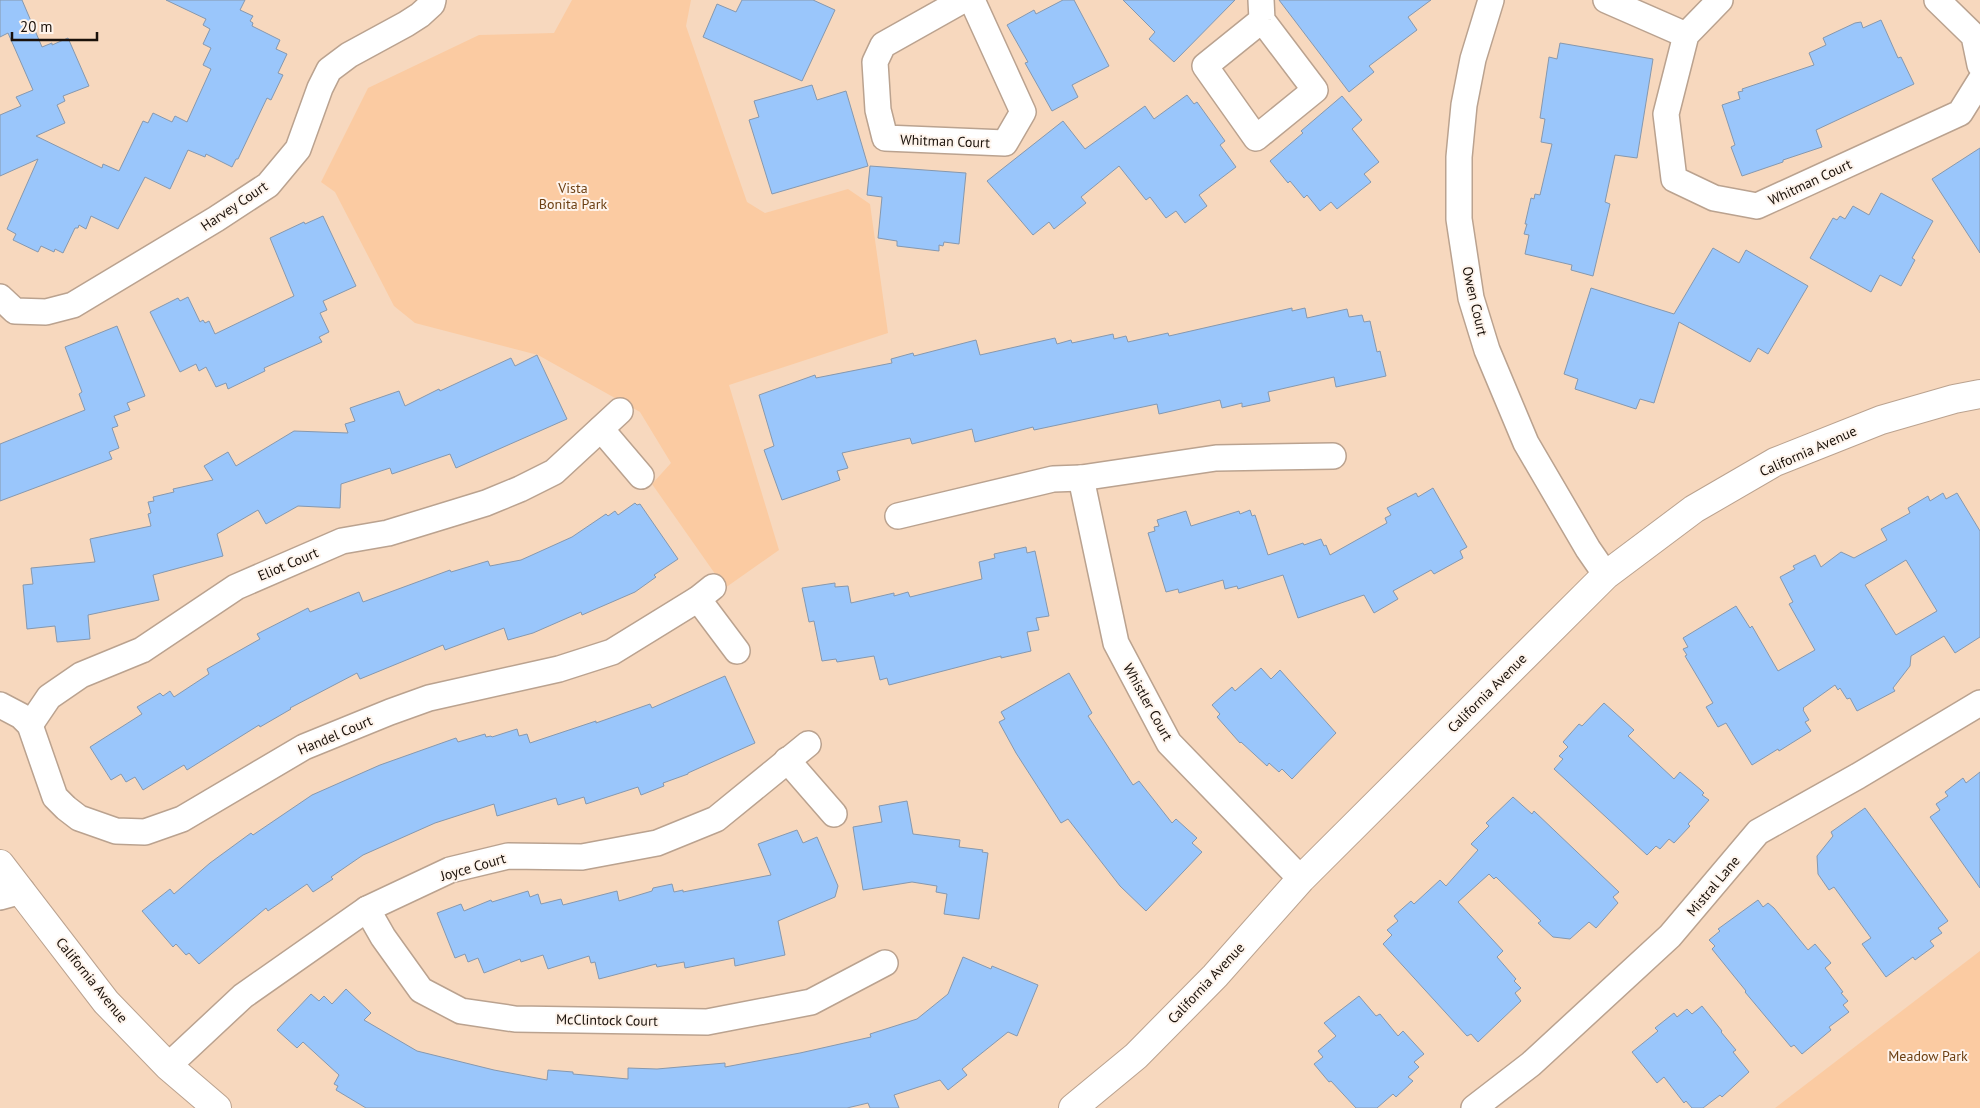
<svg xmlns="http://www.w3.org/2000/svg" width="1980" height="1108" viewBox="0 0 1980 1108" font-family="'PT Sans',sans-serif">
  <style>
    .built { fill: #f7d8be }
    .green { fill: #fbcba2 }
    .building { fill: #9ac6fb; stroke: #8698ae; fill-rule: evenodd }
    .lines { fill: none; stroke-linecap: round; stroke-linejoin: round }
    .street-casing { stroke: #baa28f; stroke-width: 28 }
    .secondary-casing { stroke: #baa28f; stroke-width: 30 }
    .street { stroke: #fff; stroke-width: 25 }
    .secondary { stroke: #fff; stroke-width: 28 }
    .labels { text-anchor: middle; stroke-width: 4; stroke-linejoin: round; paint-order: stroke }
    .street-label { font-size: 14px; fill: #1a110a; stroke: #fef4ec }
    .park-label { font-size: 14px; fill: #6c3f12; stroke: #fef4ec }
  </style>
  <rect width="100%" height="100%" fill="#fde3cf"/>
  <rect class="built" x="0" y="0" width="1980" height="1108"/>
  <g class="green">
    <polygon points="572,0 691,0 686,26 747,202 765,213 848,189 870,204 888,333 729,385 779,550 725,588 652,484 671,463 640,412 538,355 415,323 394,306 335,192 321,182 368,88 479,35 554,33"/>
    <polygon points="1980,951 1980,1108 1775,1108"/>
  </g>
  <g class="building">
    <polygon points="0,0 22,0 42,47 52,43 52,45 68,38 89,86 63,96 65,101 57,105 65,123 36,136 102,168 103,164 119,171 143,121 148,123 153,113 172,122 175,116 187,122 211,69 203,65 211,48 203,44 210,29 203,25 206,19 166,0 245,0 240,10 253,16 250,21 253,23 252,26 280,40 276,49 287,54 278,73 283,75 271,100 267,98 238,159 236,159 232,167 206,154 205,157 188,150 170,189 145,177 118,229 91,216 86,229 79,225 78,228 75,228 63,253 55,249 54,252 41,246 38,252 13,240 16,234 7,229 38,159 0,176 0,115 21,106 16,97 33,90 8,33 0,37"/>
    <polygon points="742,0 813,0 835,10 802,81 703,37 717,4 736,12"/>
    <polygon points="1063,0 1074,0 1109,66 1072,85 1078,97 1052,111 1025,63 1028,62 1007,25 1034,10 1036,14"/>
    <polygon points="1123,0 1235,0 1174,62 1149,39 1155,32"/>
    <polygon points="1279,0 1431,0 1408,17 1417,30 1369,66 1374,72 1349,92"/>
    <polygon points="1881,20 1898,58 1901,57 1914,84 1816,130 1822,147 1783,160 1783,162 1742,176 1731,147 1735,145 1722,105 1740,99 1738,92 1743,91 1742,89 1814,65 1809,53 1826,45 1823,38 1855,23 1861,22 1863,28"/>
    <polygon points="1560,43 1653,59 1637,158 1615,155 1605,202 1610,204 1593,276 1571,270 1572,265 1525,254 1529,235 1524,234 1527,224 1525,224 1531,198 1534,199 1535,194 1540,195 1552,144 1541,142 1545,119 1540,118 1549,57 1557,59"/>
    <polygon points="812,85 817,100 846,91 868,166 772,194 749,120 759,117 754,101"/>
    <polygon points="1187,95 1194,104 1197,102 1225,141 1220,145 1236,167 1199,195 1207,206 1185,223 1176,211 1166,218 1150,197 1146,200 1119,166 1081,197 1086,203 1054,229 1049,222 1033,235 987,181 1063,121 1085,149 1145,106 1154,119"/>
    <polygon points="1342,96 1362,120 1352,129 1379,162 1364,174 1371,182 1337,209 1331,202 1320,211 1307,195 1304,198 1290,181 1288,183 1270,161 1303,133 1301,131"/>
    <polygon points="1980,148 1980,253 1932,179"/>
    <polygon points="870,166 966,173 959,244 944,242 943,246 939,245 939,251 897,246 897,241 878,238 882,197 867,195"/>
    <polygon points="1881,193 1933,221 1912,258 1915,260 1901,286 1880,275 1871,292 1810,258 1833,218 1837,220 1840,216 1845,219 1853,206 1869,215"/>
    <polygon points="323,216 356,286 323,301 327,310 320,313 329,332 319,337 322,342 264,368 265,371 228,389 226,383 216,387 206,367 199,371 196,364 180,372 150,312 178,298 180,301 188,297 200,322 203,320 205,323 209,321 215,334 294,296 270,238 304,222 305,224"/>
    <polygon points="1713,248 1739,263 1746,250 1808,286 1768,354 1758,348 1750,362 1679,322 1654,403 1640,399 1636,409 1575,389 1578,379 1564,374 1591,288 1674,314"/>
    <polygon points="1292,308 1292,311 1305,308 1307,318 1347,309 1349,317 1362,315 1364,322 1370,321 1377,352 1380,351 1386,376 1336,387 1334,377 1268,392 1270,401 1242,407 1242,403 1222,408 1220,400 1159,414 1157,404 1034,430 1033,427 975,442 972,429 912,444 910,438 842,453 848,468 837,471 840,480 782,500 764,450 774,446 759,395 815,375 816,378 892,363 891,359 913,353 914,356 976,340 980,355 1055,338 1057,344 1071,340 1072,343 1113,334 1114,339 1126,336 1128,342 1168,333 1169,336"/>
    <polygon points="117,326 145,396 127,403 130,410 114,416 118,426 112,428 119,448 109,452 112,459 0,501 0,444 85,410 79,394 82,392 65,347"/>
    <polygon points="537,355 567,419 456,468 450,454 392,474 390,468 341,484 340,508 298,506 266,524 258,510 217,534 223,556 153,575 159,600 88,615 90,639 57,642 55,626 27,629 23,585 33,584 31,568 95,562 90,539 151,526 148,514 151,513 148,502 154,501 153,497 174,492 173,489 213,480 204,466 228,452 236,466 294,431 348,433 345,424 355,421 350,408 399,391 405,406 439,389 440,391 511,358 515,366"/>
    <polygon points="1433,488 1467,547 1460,551 1463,558 1434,574 1431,570 1393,591 1398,599 1374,613 1364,595 1298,618 1283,575 1238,589 1237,586 1225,589 1223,580 1179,593 1178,589 1166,592 1148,533 1155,531 1154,527 1159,526 1157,520 1186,511 1191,526 1239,511 1240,514 1250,510 1252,516 1255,515 1268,555 1303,543 1304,545 1321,539 1324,546 1326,545 1330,555 1387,523 1385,518 1391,515 1387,508 1416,493 1418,497"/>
    <path d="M1943 493 1946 499 1957 493 1980 531V637L1955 653 1944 636 1911 656 1910 666 1893 688 1895 691 1857 711 1850 698 1847 699 1840 688 1838 690 1835 685 1803 708 1804 709 1803 710 1809 720 1805 722 1811 731 1779 751 1778 749 1752 765 1726 723 1718 727 1706 707 1713 703 1685 656 1687 655 1683 649 1688 647 1683 638 1736 606 1750 628 1752 626 1778 671 1815 650 1789 604 1793 602 1780 577 1795 569 1793 566 1815 555 1821 567 1841 552 1854 558 1887 540 1881 529 1910 513 1908 508 1928 496 1930 501ZM1906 560 1937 611 1896 635 1865 585Z"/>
    <polygon points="635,503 637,505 640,504 678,559 654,575 656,577 635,592 582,615 581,612 533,633 508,640 504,628 445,650 443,645 360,679 357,673 290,708 291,709 260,727 259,725 187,770 184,765 143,790 135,777 126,782 121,774 111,780 90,747 142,714 137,707 160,693 163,696 170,691 174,697 209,674 207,669 260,639 257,634 308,608 310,612 359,592 363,602 450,570 451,572 488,561 490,566 521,560 572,537 606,514 608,516 615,511 618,515"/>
    <polygon points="1026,547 1027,553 1035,551 1049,616 1036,618 1039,630 1027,632 1031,651 1001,658 1001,656 889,685 887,678 880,680 874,656 837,662 836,659 822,661 814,621 809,622 802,588 835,583 835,587 848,586 851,603 894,593 894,596 908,592 910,597 982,579 979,562 995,558 994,554"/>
    <polygon points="1261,668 1271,679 1280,670 1336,733 1292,779 1282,769 1279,772 1269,763 1267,766 1241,742 1240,743 1217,717 1220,714 1212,705 1232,687 1235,691"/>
    <polygon points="1069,673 1092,713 1088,716 1133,785 1139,781 1172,823 1176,819 1197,838 1192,843 1202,852 1146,911 1120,886 1068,819 1061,823 1016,753 999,722 1005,719 1001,712"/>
    <polygon points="725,676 755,743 688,773 688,774 663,783 664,786 641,795 638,787 586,804 584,797 558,805 556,798 497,816 494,804 435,823 363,855 331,877 333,879 313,892 307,884 268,911 266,908 199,964 189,953 186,955 176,944 173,947 142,911 170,889 174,894 210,863 251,833 253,835 312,795 380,765 456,738 458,742 485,734 486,737 491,736 492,737 517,729 519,736 527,734 530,743 596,721 596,723 650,704 652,708"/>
    <polygon points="1604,703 1634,730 1628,736 1674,779 1680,772 1701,790 1704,793 1702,795 1709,800 1688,824 1690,826 1674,843 1669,839 1660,849 1656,846 1647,855 1554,769 1563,759 1559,756 1568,747 1563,742 1579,724 1582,726"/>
    <polygon points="1980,772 1980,888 1930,817 1940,810 1936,804 1948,796 1945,792 1963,778 1966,783"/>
    <polygon points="1513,797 1532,814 1534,811 1619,892 1613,897 1618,903 1596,928 1589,922 1570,939 1553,937 1538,923 1541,921 1496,877 1494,879 1489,874 1458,902 1503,951 1497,957 1516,979 1514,981 1521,988 1515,993 1521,1001 1478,1042 1471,1034 1467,1036 1383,944 1392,935 1387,930 1398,921 1394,916 1411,901 1414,904 1440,880 1446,886 1478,850 1471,844 1489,826 1486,823"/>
    <polygon points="907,801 913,834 960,840 959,847 983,850 982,852 988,853 979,919 944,914 947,894 936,892 937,886 912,882 863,890 853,827 882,822 879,806"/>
    <polygon points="1865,808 1948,921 1938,928 1942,933 1930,941 1934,946 1915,960 1913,957 1886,977 1862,944 1871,938 1834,887 1829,890 1818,874 1817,856 1833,836 1831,832"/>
    <polygon points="797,830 803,843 817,837 838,886 835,897 778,921 785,955 735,966 734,958 685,968 684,962 657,967 656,964 599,979 595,962 591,963 589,956 548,969 543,955 521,962 520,959 484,973 478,958 468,962 465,954 455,958 437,913 461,904 464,911 491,900 492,902 528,891 530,897 538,894 541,904 561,899 563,905 617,891 619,901 652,891 653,888 672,884 674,892 683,890 683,892 771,875 758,844"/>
    <polygon points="1758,900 1763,907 1768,903 1774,908 1808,950 1815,944 1831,963 1825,968 1843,992 1841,993 1848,1001 1843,1005 1849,1012 1829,1027 1831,1030 1802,1054 1794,1045 1791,1047 1745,992 1746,991 1712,949 1715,946 1709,940 1720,931 1718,929"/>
    <polygon points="963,957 991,969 992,966 1038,985 1017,1036 1008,1032 962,1069 967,1075 948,1090 940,1080 894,1095 899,1108 870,1108 868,1103 847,1108 366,1108 336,1090 338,1086 334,1084 339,1075 303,1042 297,1048 277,1030 311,994 319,1001 324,996 332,1004 346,989 371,1013 364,1020 417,1051 494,1070 547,1080 548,1070 573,1072 573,1074 628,1079 628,1068 657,1069 725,1063 725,1067 800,1053 871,1037 870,1034 917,1019 948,994"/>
    <polygon points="1359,996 1376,1016 1380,1014 1398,1036 1403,1031 1424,1054 1414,1062 1419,1067 1408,1077 1413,1081 1396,1097 1393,1094 1377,1108 1356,1108 1331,1081 1329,1082 1314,1064 1323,1057 1318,1051 1336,1036 1324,1023"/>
    <polygon points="1702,1006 1722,1031 1721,1032 1736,1050 1733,1052 1749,1072 1722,1097 1720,1095 1703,1108 1692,1108 1686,1101 1684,1103 1664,1077 1657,1083 1632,1052 1658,1031 1655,1028 1674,1013 1677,1017 1687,1009 1692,1014"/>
  </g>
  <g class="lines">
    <defs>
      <g id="street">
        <polyline points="963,0 883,45 875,62 878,110 885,138 1005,143 1023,112 972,0"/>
        <polyline points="1261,0 1262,20 1315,90 1256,138 1205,66 1262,20"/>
        <polyline points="1491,0 1473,59 1464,105 1459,157 1459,219 1471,298 1487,350 1526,443 1588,549 1606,575"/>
        <polyline points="1606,0 1686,35"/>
        <polyline points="1720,0 1686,35 1666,114 1674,179 1714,198 1757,206 1960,113 1980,81"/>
        <polyline points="1937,0 1974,36 1980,65"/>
        <polyline points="0,297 15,311 46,312 73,305 216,219 268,185 298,149 320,88 329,70 349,55 406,24 420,15 432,4 433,0"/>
        <polyline points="601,429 641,476"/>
        <polyline points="1081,478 1116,643 1169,743 1301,879"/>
        <polyline points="898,516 1053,479 1081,478 1216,458 1333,456"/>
        <polyline points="698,599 737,651"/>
        <polyline points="0,705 21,716 30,725 55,797 66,808 79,818 116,831 145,832 182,819 304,747 390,712 429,698 559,669 612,652 698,599 713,587"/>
        <polyline points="30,725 49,697 81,675 142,650 236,587 342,541 388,533 486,503 520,489 554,472 620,411"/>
        <polyline points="787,760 834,814"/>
        <polyline points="0,897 22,891"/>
        <polyline points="367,909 383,937 421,990 461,1011 515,1019 707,1022 811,1002 885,963"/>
        <polyline points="168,1066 243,996 367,909 450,870 508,856 582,857 657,843 716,819 808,744"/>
        <polyline points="1474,1108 1531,1064 1670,936 1758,832 1858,776 1980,703"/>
      </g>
      <g id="secondary">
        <polyline points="0,864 106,1002 168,1066 217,1108"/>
        <polyline points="1073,1108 1136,1056 1215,976 1301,879 1606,575 1694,509 1775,462 1881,420 1954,399 1980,394"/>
      </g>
    </defs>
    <use href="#street" class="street-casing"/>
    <use href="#secondary" class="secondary-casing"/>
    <use href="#street" class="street"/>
    <use href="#secondary" class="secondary"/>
  </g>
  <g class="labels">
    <g class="street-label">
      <text transform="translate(945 141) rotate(2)" y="5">Whitman Court</text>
      <text transform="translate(1810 182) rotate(-25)" y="5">Whitman Court</text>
      <text transform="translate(234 206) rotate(-34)" y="5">Harvey Court</text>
      <text transform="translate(1475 301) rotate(77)" y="5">Owen Court</text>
      <text transform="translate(1808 451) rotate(-24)" y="5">California Avenue</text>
      <text transform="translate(288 564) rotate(-23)" y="5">Eliot Court</text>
      <text transform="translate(1487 693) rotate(-45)" y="5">California Avenue</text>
      <text transform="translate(1148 702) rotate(61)" y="5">Whistler Court</text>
      <text transform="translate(335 735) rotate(-23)" y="5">Handel Court</text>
      <text transform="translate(473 867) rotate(-16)" y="5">Joyce Court</text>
      <text transform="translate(1713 886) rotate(-50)" y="5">Mistral Lane</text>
      <text transform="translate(92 980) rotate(51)" y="5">California Avenue</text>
      <text transform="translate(1206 983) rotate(-47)" y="5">California Avenue</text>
      <text transform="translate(607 1020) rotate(1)" y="5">McClintock Court</text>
    </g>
    <g class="park-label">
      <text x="573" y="193">Vista<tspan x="573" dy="16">Bonita Park</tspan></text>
      <text x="1928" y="1061">Meadow Park</text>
    </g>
  </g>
  <path d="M12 32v8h85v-8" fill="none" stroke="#1a110a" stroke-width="2.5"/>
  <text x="20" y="32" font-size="15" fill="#1a110a" stroke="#fef4ec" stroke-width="4" paint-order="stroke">20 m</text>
</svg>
